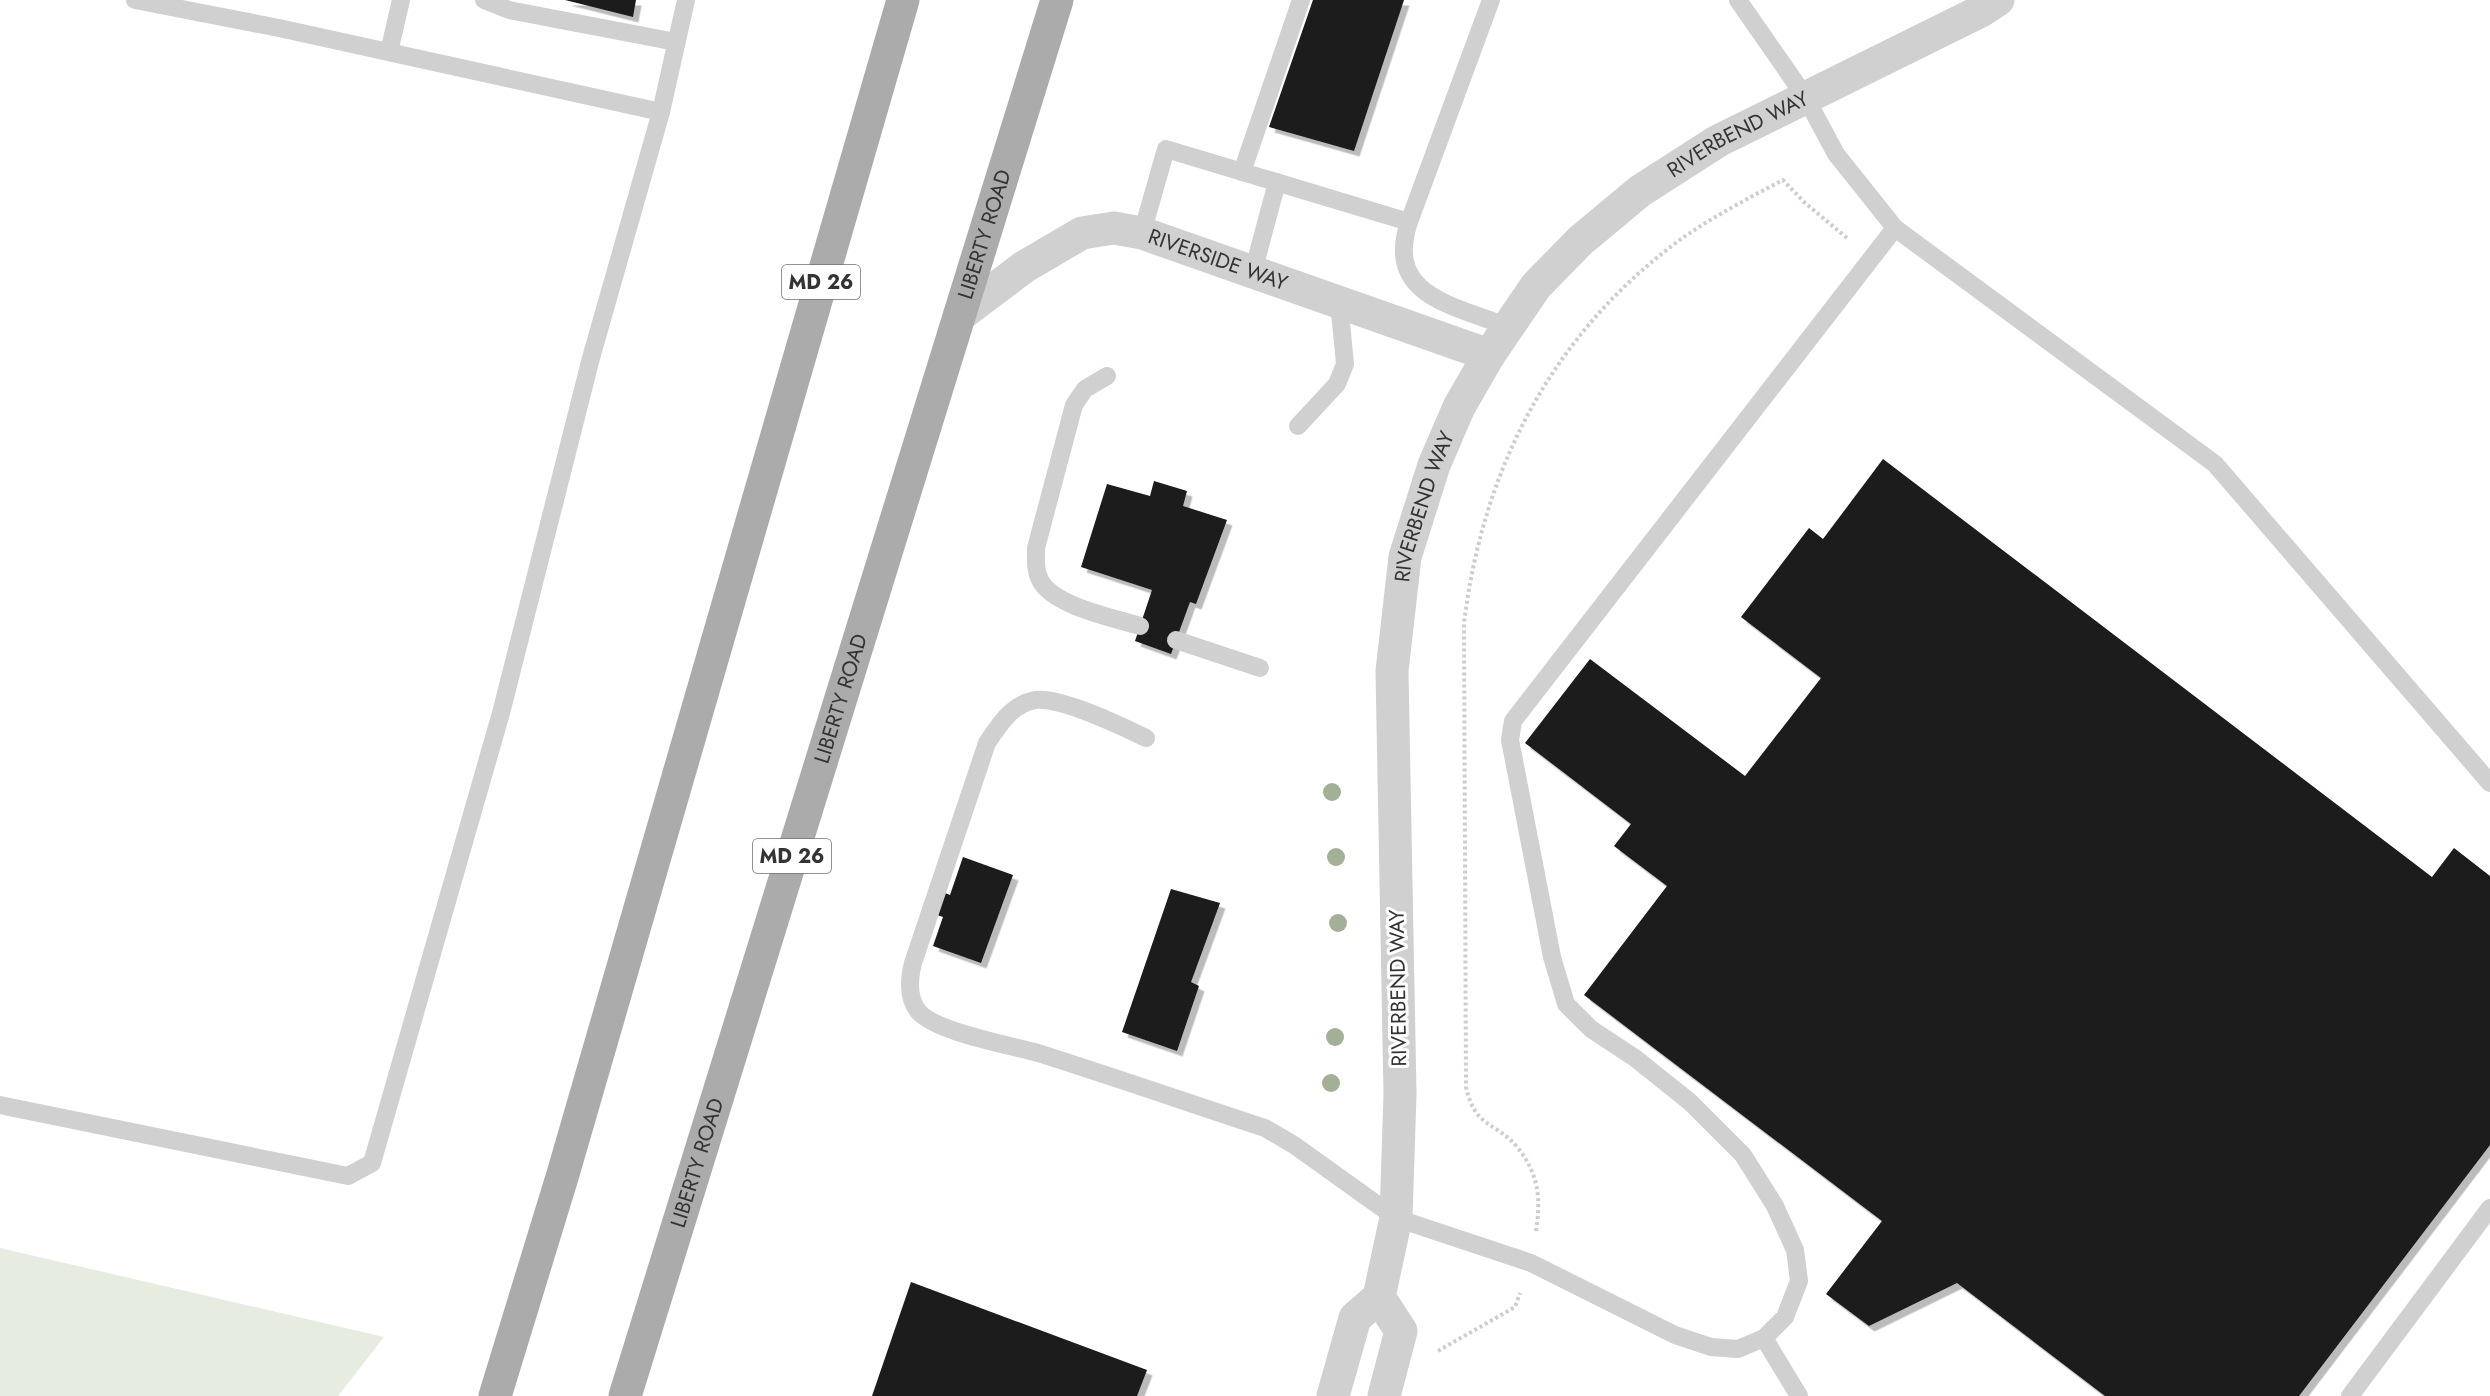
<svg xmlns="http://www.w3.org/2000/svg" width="2490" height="1396" viewBox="0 0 2490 1396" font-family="Jost,sans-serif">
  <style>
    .green { fill: #e6ecdf }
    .building { fill: #1a1a1a; filter: url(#shadow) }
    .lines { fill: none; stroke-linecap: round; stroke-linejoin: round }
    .path { stroke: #cdcdcd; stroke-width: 4; stroke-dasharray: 3 3; stroke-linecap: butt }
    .lane { stroke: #d0d0d0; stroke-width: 18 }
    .street { stroke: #d0d0d0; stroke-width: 33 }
    .primary { stroke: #ababab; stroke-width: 33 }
    .tree { fill: #a2b095 }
    .labels { text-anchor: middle; stroke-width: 6; stroke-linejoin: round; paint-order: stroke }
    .shield { fill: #fff; stroke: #707070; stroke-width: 1.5 }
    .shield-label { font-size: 20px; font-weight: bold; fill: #333 }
    .street-label { font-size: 21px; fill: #333; stroke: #fff }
  </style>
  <defs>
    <filter id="shadow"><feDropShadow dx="5.5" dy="5.5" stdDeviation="0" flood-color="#0004"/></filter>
  </defs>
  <rect width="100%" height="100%" fill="#fff"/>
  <polygon class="green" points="0,1248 384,1337 338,1396 0,1396"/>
  <g class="building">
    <polygon points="565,0 636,0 633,17"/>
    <polygon points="1313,0 1404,0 1354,151 1269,127"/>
    <polygon points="1883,459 2432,877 2454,848 2490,876 2490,1145 2299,1396 2105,1396 1957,1283 1869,1326 1826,1294 1882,1221 1584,995 1667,886 1614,846 1631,824 1525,743 1590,659 1745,776 1821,678 1741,617 1809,528 1823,539"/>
    <polygon points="1154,481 1187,491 1183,506 1227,520 1196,604 1190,602 1171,654 1135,641 1152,590 1081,567 1107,484 1150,496"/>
    <polygon points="963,857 1013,875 981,963 933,946 943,917 937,915 945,893 950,895"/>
    <polygon points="1171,889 1220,903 1191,982 1199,986 1177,1051 1122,1032"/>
    <polygon points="911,1282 1147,1370 1137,1396 872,1396"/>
  </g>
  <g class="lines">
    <g class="path">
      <path d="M1536 1231C1541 1199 1539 1175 1518 1148 1496 1121 1475 1129 1466 1087L1464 623C1483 469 1551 336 1677 242 1710 218 1747 199 1783 180L1804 202 1847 238"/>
      <polyline points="1438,1351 1515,1307 1520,1293"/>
    </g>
    <g class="lane">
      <polyline points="484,0 509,10 676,42"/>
      <polyline points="1738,0 1806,98 1836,154 1895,228 2215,464 2490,783"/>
      <polyline points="389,52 401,0"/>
      <polyline points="661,112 686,0"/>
      <polyline points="1242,172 1301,0"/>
      <path d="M1409 222C1384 297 1455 305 1508 327"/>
      <polyline points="1142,233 1166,149 1409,222 1491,0"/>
      <polyline points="1253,272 1277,182"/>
      <path d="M1107 376 1085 389 1074 405 1036 548C1036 560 1035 570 1040 580 1053 606 1114 618 1140 626"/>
      <polyline points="1298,426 1337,384 1345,364 1339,302"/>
      <polyline points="1176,640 1260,668"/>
      <path d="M1146 738C1121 726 1062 697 1035 700 1012 704 999 725 987 743L913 963C909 979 907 997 918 1011 935 1032 1010 1045 1038 1053 1114 1077 1189 1103 1265 1128L1294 1145 1396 1218 1531 1263 1675 1335 1711 1347 1738 1349 1764 1338 1785 1317 1799 1281 1795 1250 1775 1206 1743 1155 1690 1102 1635 1058 1591 1029 1566 1004 1552 957 1510 740 1513 721 1895 228"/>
      <polyline points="0,1105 348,1176 372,1163 501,713 591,358 661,112 279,28 135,0"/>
      <polyline points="1764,1338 1799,1396"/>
      <polyline points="2350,1396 2490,1208"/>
    </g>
    <g class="street">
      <path id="s1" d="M959 316 1024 267 1082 233 1114 228 1142 233 1489 355"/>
      <polyline points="1379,1297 1401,1331 1384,1396"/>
      <path id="s2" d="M1333 1396 1355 1318 1379 1297 1396 1218 1400 1094 1392 671 1405 557 1434 465 1459 407 1489 355 1536 286 1580 241 1640 191 1718 141 1981 11 1998 0"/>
    </g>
    <g class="primary">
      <polyline points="495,1396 563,1174 903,0"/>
      <path id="s3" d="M625 1396 1057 0"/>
    </g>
  </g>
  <g class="tree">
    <circle cx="1332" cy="792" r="9"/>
    <circle cx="1336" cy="857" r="9"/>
    <circle cx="1338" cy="923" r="9"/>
    <circle cx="1335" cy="1037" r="9"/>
    <circle cx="1331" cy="1083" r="9"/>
  </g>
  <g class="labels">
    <g class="shield">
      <rect x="782" y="265" width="78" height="34" rx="4.5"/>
      <rect x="753" y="839" width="78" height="34" rx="4.5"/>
    </g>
    <g class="shield-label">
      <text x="821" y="289">MD 26</text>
      <text x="792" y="863">MD 26</text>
    </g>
    <g class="street-label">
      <text dy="7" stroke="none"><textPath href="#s2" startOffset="1413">RIVERBEND WAY</textPath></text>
      <text dy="7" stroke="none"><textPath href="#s3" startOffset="1216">LIBERTY ROAD</textPath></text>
      <text dy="7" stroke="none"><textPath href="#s1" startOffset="290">RIVERSIDE WAY</textPath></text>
      <text dy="7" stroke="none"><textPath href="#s2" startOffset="909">RIVERBEND WAY</textPath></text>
      <text dy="7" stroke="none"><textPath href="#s3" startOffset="730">LIBERTY ROAD</textPath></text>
      <text transform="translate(1398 988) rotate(-91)" y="7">RIVERBEND WAY</text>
      <text dy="7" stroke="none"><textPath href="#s3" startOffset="244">LIBERTY ROAD</textPath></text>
    </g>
  </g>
</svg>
